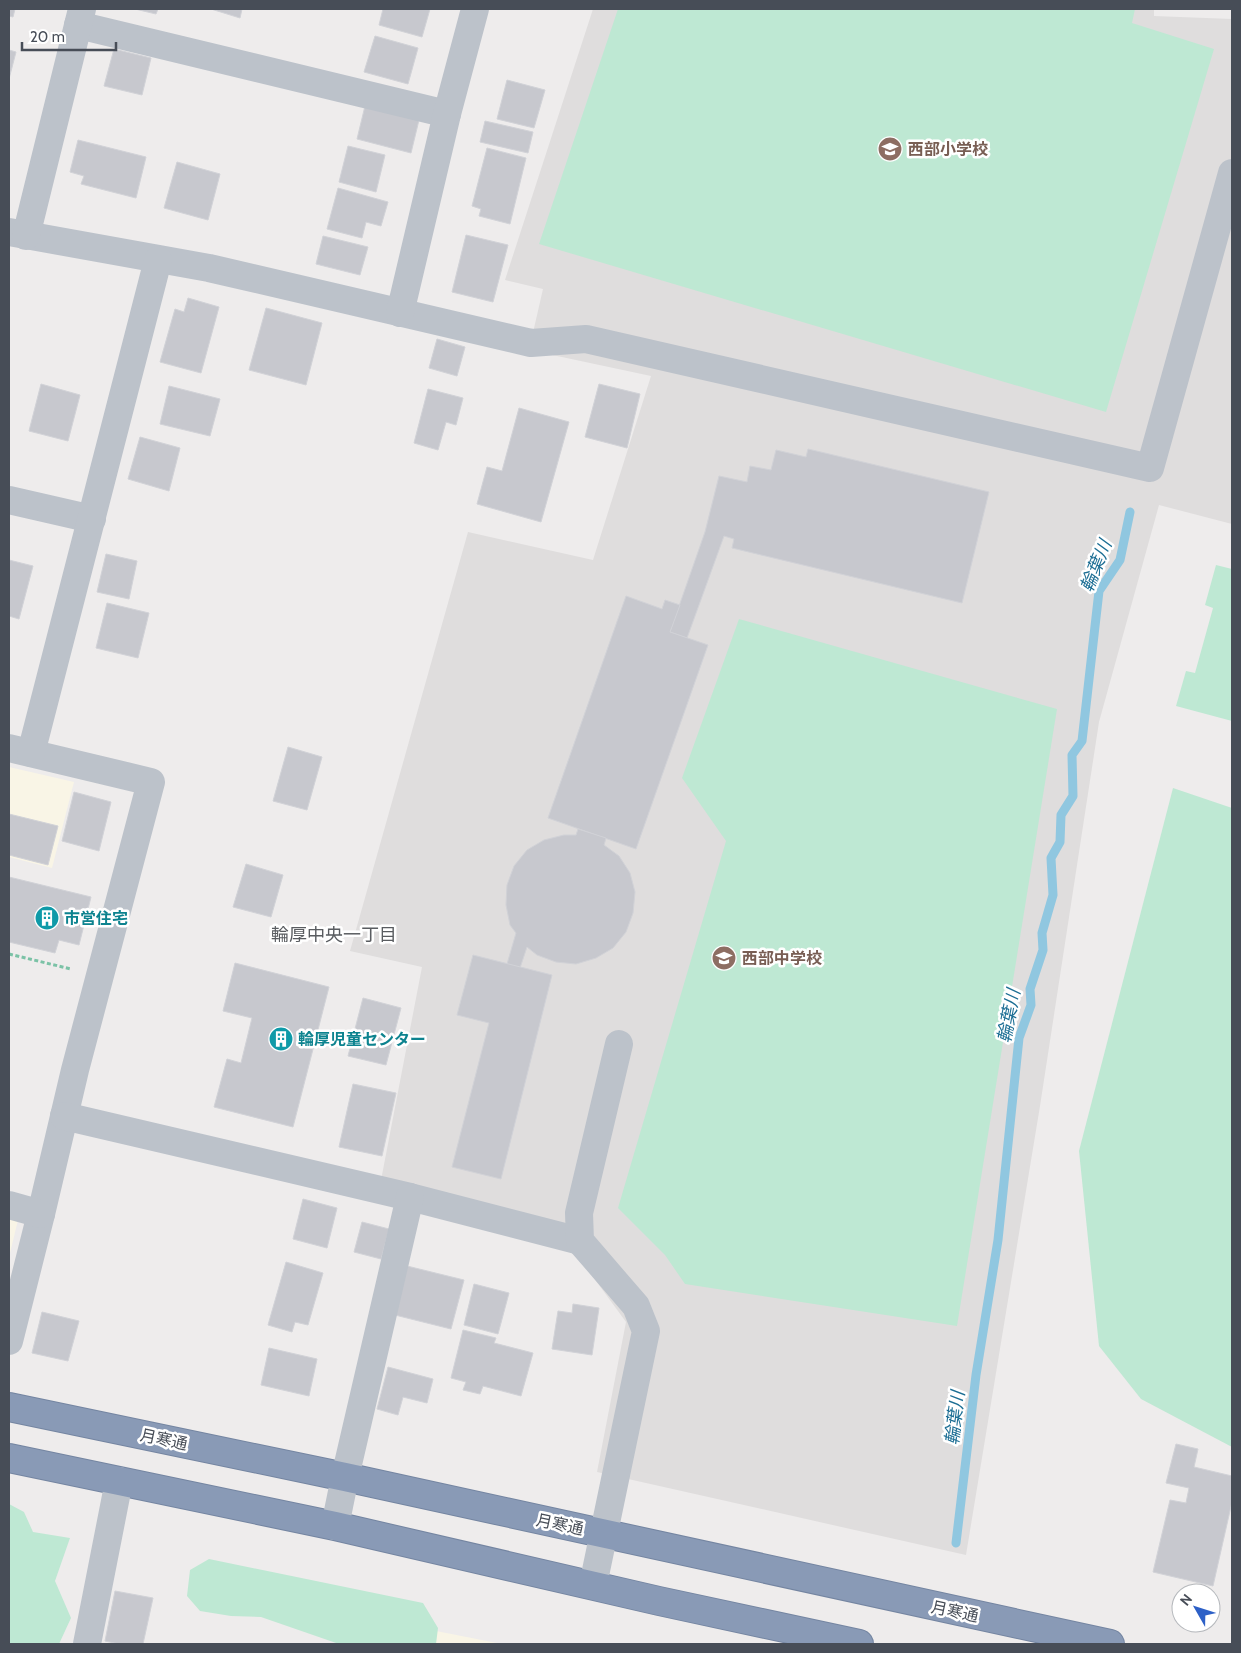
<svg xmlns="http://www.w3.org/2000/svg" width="1241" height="1653" viewBox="0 0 1241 1653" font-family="Cabin,'Noto Sans JP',sans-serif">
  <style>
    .commercial { fill: #f9f5e6 }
    .education { fill: #dfdddd }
    .green { fill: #bee8d3 }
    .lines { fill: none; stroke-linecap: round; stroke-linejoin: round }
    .stream { stroke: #90c7e0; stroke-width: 9 }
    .building { fill: #c7c8ce; stroke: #d1d2d7 }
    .highway-casing { stroke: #7485a1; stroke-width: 30 }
    .path { stroke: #7bc2a6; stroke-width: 3; stroke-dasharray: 4 2.5; stroke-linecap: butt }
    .minor { stroke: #bcc2ca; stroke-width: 28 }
    .highway { stroke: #899ab6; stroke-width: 28 }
    .labels { text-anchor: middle; stroke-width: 5; stroke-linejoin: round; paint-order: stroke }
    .education-label { font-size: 16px; font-weight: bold; fill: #785e54; stroke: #fff; text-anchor: start }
    .culture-label { font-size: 16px; font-weight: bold; fill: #0d838f; stroke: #fff; text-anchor: start }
    .street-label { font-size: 16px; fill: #474d57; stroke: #fff }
    .water-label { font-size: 18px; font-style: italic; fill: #1c6e94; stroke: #fff }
    .neighbourhood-label { font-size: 18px; fill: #595c60; stroke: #fff }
  </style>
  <rect width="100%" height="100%" fill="#eeecec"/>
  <g class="commercial">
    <polygon points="9,767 74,782 52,868 9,857"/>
    <polygon points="9,1218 18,1220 9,1257"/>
    <polygon points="426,1629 502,1644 424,1644"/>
  </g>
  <polygon class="education" points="593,9 1154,9 1154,16 1232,19 1232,524 1159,505 1099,722 1040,1106 966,1555 597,1472 626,1322 569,1244 377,1201 422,967 350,951 468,532 593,560 651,376 529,350 543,289 505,280"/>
  <g class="green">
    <polygon points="618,9 1135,9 1132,23 1214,49 1106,412 539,244"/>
    <polygon points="1216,565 1232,569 1232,721 1176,706 1186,671 1195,673 1213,608 1205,605"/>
    <polygon points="739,619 1057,709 957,1326 685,1284 665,1255 618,1208 726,841 682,778"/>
    <polygon points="1173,788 1232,808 1232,1447 1141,1399 1099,1346 1079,1151"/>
    <polygon points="9,1504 24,1512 33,1532 70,1538 55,1581 71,1618 59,1644 9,1644"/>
    <polygon points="209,1559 423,1603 438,1628 436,1644 339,1644 261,1617 231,1616 200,1611 187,1596 190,1570"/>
  </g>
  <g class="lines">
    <polyline class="stream" points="956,1543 976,1375 998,1240 1019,1038 1031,1005 1030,989 1043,950 1042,933 1053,895 1051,858 1060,842 1061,815 1073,796 1072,755 1082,741 1099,591 1120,560 1130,512"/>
  </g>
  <g class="building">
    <polygon points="9,9 15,9 13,17 9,16"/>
    <polygon points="135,9 158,9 156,14"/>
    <polygon points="211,9 242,9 240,18"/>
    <polygon points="383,9 430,9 422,37 379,25"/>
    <polygon points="375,36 418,48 408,84 364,72"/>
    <polygon points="114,49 151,58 142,95 104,86"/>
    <polygon points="9,50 16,52 9,79"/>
    <polygon points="507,80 545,90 534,128 497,119"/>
    <polygon points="365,106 419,120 411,153 357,139"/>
    <polygon points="485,121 533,132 528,153 480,142"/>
    <polygon points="78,140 146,157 136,198 81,184 84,176 70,172"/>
    <polygon points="348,146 385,155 376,192 339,182"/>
    <polygon points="487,148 526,158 510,224 479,216 481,209 472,206"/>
    <polygon points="177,162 220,174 208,220 164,208"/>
    <polygon points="338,188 388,202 381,226 366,222 362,238 327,229"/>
    <polygon points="466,235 508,245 493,302 452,292"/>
    <polygon points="323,236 368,247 360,275 316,264"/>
    <polygon points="188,298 219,307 201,373 160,362 175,309 184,312"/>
    <polygon points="266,308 322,323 306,385 249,370"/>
    <polygon points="437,339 465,347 457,376 429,368"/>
    <polygon points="41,384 80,395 68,441 29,431"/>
    <polygon points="599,384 640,394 627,448 585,437"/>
    <polygon points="169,386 220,399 210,436 160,424"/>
    <polygon points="428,389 463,398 456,425 446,422 438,450 414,443"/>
    <polygon points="519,408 569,422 541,522 477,504 487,467 502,471"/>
    <polygon points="140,437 180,448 169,491 128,479"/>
    <polygon points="808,449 989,492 962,603 732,548 734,539 724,536 687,638 670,632 705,532 719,476 747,482 750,466 771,470 776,450 806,457"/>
    <polygon points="106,554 137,561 129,599 97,592"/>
    <polygon points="9,560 33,566 19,619 9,616"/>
    <polygon points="626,596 662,609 665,600 680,605 670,632 708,645 636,849 548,818"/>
    <polygon points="107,603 149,613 138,658 96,648"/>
    <polygon points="288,747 322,757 307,810 273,801"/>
    <polygon points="74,792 111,802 99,851 62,841"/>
    <polygon points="9,814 58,826 48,865 9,855"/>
    <polygon points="578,829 606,838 604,845 619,856 630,873 635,892 633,913 626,932 613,948 596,958 576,964 556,962 537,955 527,947 520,968 507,964 516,933 510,925 506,905 507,885 514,866 527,850 544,840 564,835 576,835"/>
    <polygon points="246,864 283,875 271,917 233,907"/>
    <polygon points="9,877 91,897 79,945 59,940 55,953 9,942"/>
    <polygon points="473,955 552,975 501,1179 452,1167 489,1023 457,1015"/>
    <polygon points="235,963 329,987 293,1127 214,1107 227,1059 241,1063 252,1018 223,1011"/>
    <polygon points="363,998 401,1008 386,1065 348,1056"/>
    <polygon points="353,1084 396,1093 382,1156 339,1147"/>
    <polygon points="303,1199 337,1208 327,1248 293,1239"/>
    <polygon points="362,1222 389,1229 381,1259 354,1252"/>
    <polygon points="286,1262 323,1273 308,1325 295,1322 292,1332 268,1325"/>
    <polygon points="407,1266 464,1280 451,1329 395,1315"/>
    <polygon points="474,1284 509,1293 498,1334 464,1325"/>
    <polygon points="573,1304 599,1308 592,1355 552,1349 558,1311 572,1313"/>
    <polygon points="42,1312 79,1321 68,1361 32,1353"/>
    <polygon points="463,1330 496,1338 494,1343 533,1353 521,1396 483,1386 480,1394 463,1390 466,1382 451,1378"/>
    <polygon points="269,1348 317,1359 309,1396 261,1385"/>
    <polygon points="388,1367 433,1379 427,1403 403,1397 398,1415 377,1409"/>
    <polygon points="1176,1444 1198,1449 1194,1467 1232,1476 1232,1502 1213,1586 1153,1572 1170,1500 1186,1503 1189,1488 1166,1483"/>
    <polygon points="115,1591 153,1598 143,1644 119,1644 105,1641"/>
  </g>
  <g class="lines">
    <defs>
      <g id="highway">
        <polyline points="9,1407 345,1477 1110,1644"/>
        <polyline points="9,1458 335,1526 659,1601 859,1644"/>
      </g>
    </defs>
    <use href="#highway" class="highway-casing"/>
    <polyline class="path" points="9,954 71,969"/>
    <g class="minor">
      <polyline points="78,25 447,114"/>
      <polyline points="9,232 209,268 531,343 586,339 1150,468 1232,173"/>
      <polyline points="26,236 82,9"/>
      <polyline points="400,313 447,114 475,9"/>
      <polyline points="9,500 92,519"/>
      <polyline points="9,748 151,782 75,1070 41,1214 9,1341"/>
      <polyline points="31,753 158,260"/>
      <polyline points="64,1116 410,1197 580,1241"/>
      <polyline points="9,1205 41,1214"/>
      <polyline points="335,1526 345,1477 410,1197"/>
      <polyline points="593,1585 646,1331 636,1306 580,1241 579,1213 619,1044"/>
      <polyline points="87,1644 119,1481"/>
    </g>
    <use href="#highway" class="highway"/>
  </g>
  <defs>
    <symbol id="school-disc" viewBox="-11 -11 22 22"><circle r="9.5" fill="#8d6e63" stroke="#fff"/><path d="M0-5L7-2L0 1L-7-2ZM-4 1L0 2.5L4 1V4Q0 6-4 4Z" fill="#fff"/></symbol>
    <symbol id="building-disc" viewBox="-11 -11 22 22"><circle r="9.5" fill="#0f9aa8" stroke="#fff"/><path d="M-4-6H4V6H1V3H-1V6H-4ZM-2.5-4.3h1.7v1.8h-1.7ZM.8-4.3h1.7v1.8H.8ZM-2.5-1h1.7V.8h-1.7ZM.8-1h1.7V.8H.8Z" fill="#fff"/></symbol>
  </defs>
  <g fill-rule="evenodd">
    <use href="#school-disc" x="876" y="135" width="28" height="28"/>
    <use href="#building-disc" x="33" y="904" width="28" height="28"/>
    <use href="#school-disc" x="710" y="944" width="28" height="28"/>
    <use href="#building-disc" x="267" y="1025" width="28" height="28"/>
  </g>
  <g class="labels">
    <g class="education-label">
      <text x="908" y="155">西部小学校</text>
      <text x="742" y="964">西部中学校</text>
    </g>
    <g class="culture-label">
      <text x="64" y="924">市営住宅</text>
      <text x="298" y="1045">輪厚児童センター</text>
    </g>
    <g class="street-label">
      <text transform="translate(164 1439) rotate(12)" y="6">月寒通</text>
      <text transform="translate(560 1524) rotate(12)" y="6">月寒通</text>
      <text transform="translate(955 1611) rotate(12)" y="6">月寒通</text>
    </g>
    <g class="water-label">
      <text transform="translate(1096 566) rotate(-68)" y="6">輪葉川</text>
      <text transform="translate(1009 1016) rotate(-79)" y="6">輪葉川</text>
      <text transform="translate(955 1418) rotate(-83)" y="6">輪葉川</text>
    </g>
    <g class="neighbourhood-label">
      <text x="334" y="941">輪厚中央一丁目</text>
    </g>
  </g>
  <rect width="1241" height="1653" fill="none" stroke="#474d57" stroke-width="20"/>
  <g transform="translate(1196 1608) rotate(309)"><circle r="24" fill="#ffffff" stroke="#b5b8bc"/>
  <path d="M0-4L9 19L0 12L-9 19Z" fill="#2d60c7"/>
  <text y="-8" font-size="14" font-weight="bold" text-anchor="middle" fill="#474d57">N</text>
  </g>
  <path d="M22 42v8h94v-8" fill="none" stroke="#474d57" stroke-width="2.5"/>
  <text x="30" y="42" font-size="15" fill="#474d57" stroke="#ffffff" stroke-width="4" paint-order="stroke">20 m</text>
</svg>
